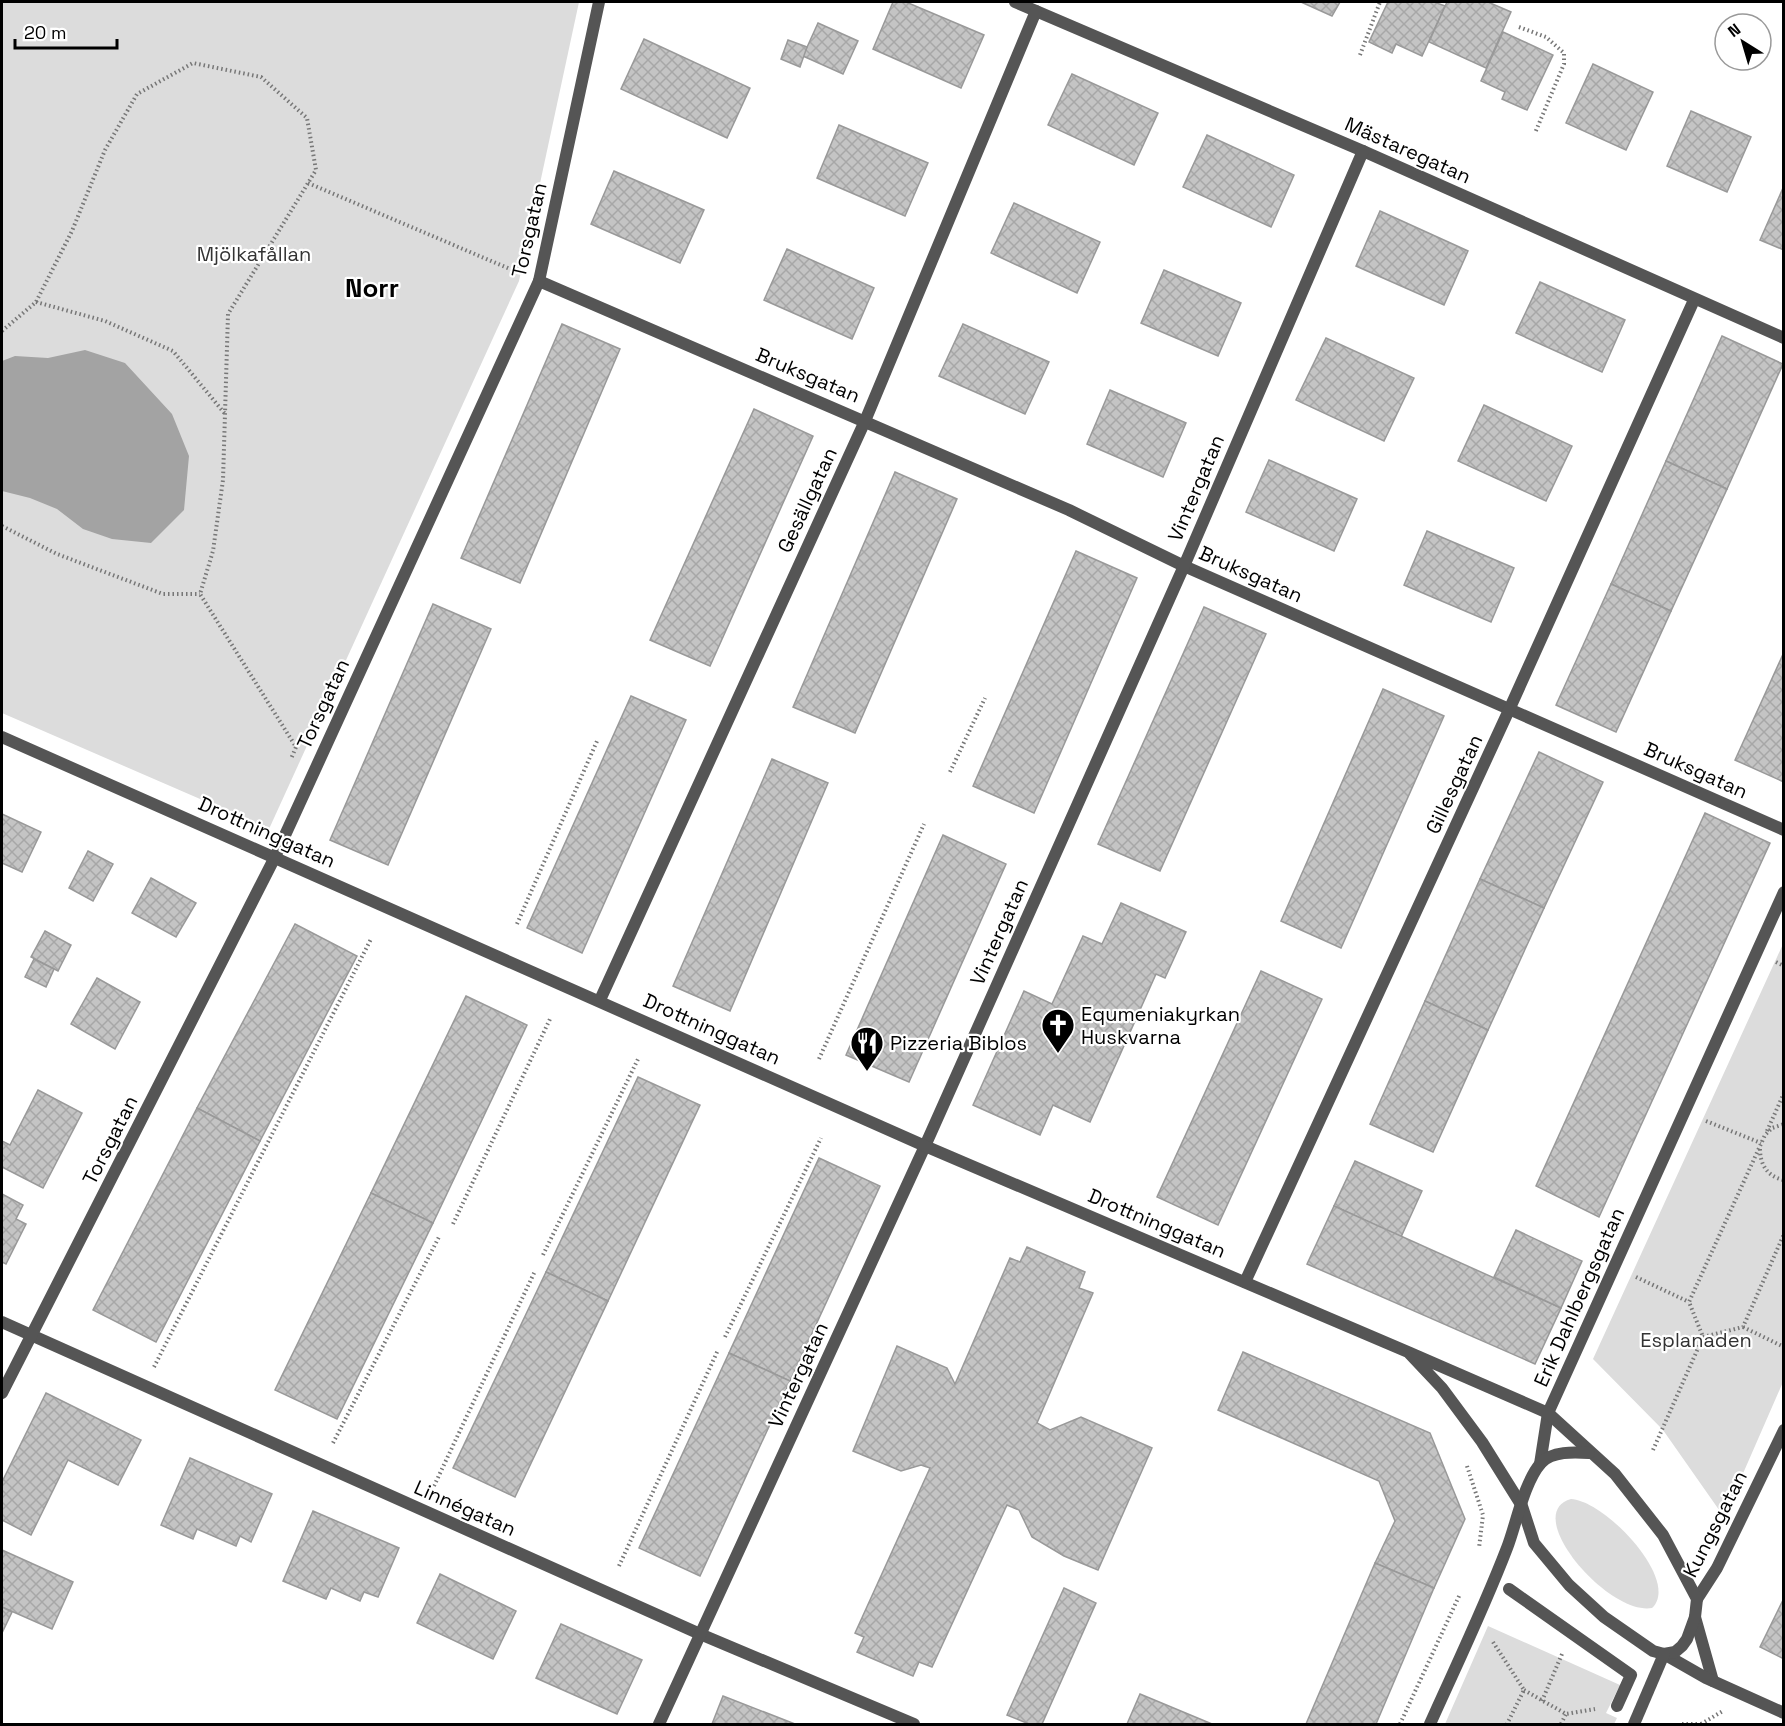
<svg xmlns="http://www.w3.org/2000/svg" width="1785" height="1726" viewBox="0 0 1785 1726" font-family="'Space Grotesk',sans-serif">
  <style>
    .green { fill: #dcdcdc }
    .water { fill: #a3a3a3 }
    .building { fill: url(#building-cross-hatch); stroke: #999; stroke-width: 1.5 }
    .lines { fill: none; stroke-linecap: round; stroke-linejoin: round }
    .path { stroke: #777; stroke-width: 4; stroke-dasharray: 1.5 3; stroke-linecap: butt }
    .pedestrian { stroke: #555; stroke-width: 12 }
    .minor { stroke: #555; stroke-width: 12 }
    .tertiary { stroke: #555; stroke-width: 12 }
    .labels { text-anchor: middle; stroke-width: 4.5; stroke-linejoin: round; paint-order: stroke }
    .street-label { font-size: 20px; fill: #000; stroke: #fff }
    .park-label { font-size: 20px; fill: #333; stroke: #fff }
    .poi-label { font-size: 20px; fill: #000; stroke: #fff; text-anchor: start }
    .district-label { font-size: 26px; font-weight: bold; fill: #000; stroke: #fff }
  </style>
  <defs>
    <pattern id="building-cross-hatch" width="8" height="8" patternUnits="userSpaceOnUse" patternTransform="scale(1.5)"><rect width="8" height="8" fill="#c4c4c4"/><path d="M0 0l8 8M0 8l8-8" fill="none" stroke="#a7a7a7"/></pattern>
  </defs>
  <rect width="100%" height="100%" fill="#fff"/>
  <g class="green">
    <polygon points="2,2 579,2 519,281 269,829 2,713"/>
    <polygon points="1783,944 1783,1382 1724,1517 1663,1430 1593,1359"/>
    <path d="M1571 1499C1606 1501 1681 1581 1652 1608 1608 1616 1520 1513 1571 1499Z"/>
    <polygon points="1488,1626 1620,1685 1606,1713 1617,1718 1614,1724 1445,1724"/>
  </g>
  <polygon class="water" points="85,350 125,363 172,414 189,456 184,510 151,543 112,539 83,529 57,509 30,498 2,491 2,361 15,356 48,358"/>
  <g class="building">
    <polygon points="893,2 906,2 984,35 961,88 873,49"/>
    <polygon points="1301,2 1340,2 1332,16"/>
    <polygon points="1388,2 1434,2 1445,6 1422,56 1396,44 1392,53 1369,42"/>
    <polygon points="1447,2 1488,2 1511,12 1486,68 1429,42"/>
    <polygon points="818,23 858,41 843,74 803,56"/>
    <polygon points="1503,32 1553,55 1527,110 1502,99 1505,92 1481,81"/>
    <polygon points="644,39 750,88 727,138 621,89"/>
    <polygon points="788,40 807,47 800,67 781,59"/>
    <polygon points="1593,64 1653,92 1626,150 1566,123"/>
    <polygon points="1072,74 1158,113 1134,165 1048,125"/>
    <polygon points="1691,111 1751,137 1727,192 1667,166"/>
    <polygon points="839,125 928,163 905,216 817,178"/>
    <polygon points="1207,135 1294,175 1271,227 1183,187"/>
    <polygon points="614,171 704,210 680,263 591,224"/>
    <polygon points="1783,188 1784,188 1784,250 1760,240"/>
    <polygon points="1014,203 1100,242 1077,293 991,253"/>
    <polygon points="1380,211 1468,251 1444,305 1356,266"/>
    <polygon points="787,249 874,288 852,339 764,300"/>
    <polygon points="1164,270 1241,303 1218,356 1141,323"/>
    <polygon points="1540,282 1625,320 1602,372 1516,333"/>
    <polygon points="562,324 620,349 520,583 461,558"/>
    <polygon points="963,324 1049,362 1025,414 939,376"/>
    <polygon points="1722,336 1783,364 1727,489 1666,461"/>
    <polygon points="1326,338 1414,378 1384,441 1296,400"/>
    <polygon points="1110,390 1186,423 1163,477 1087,444"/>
    <polygon points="1484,405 1572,446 1546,501 1458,461"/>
    <polygon points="754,409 813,436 710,666 650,640"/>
    <polygon points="1269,460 1357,499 1334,551 1246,512"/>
    <polygon points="1666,461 1727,489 1671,611 1611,584"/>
    <polygon points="895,472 957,499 855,733 793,707"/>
    <polygon points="1427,531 1514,568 1491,622 1404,585"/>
    <polygon points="1076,551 1137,578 1034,813 973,786"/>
    <polygon points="1611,584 1671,611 1616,732 1556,705"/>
    <polygon points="433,604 491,629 388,865 330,840"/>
    <polygon points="1204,607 1266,634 1160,871 1098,844"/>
    <polygon points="1784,652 1784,782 1735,760"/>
    <polygon points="1383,689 1444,716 1341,948 1281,921"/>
    <polygon points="631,696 686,720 582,953 527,928"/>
    <polygon points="1539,752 1603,782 1544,908 1480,879"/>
    <polygon points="772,759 828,783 730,1011 673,986"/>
    <polygon points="1705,813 1770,843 1599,1217 1536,1186"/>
    <polygon points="2,814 41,832 22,872 2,863"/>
    <polygon points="943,835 1006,864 909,1082 846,1055"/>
    <polygon points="88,851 113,864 93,901 69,888"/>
    <polygon points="151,878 196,903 176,937 132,913"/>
    <polygon points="1480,879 1544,908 1488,1030 1425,1001"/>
    <polygon points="1121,903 1186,932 1165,978 1156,974 1090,1122 1053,1105 1040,1135 973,1105 1024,991 1052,1004 1083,936 1102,944"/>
    <polygon points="295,924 357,956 260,1141 197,1108"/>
    <polygon points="45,931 71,945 58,971 31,957"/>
    <polygon points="34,959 54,969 46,987 25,977"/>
    <polygon points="1261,971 1322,999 1218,1225 1157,1197"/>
    <polygon points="97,978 140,1002 115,1049 71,1024"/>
    <polygon points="466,996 527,1025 433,1223 371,1193"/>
    <polygon points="1425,1001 1488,1030 1433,1152 1370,1124"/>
    <polygon points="638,1077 700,1105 608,1301 546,1272"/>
    <polygon points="38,1090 82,1113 43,1188 2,1167 2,1141 10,1145"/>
    <polygon points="197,1108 260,1141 156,1342 93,1310"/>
    <polygon points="819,1158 880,1186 790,1381 729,1353"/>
    <polygon points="1355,1161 1422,1191 1401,1237 1334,1206"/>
    <polygon points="371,1193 433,1223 337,1419 275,1390"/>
    <polygon points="2,1194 23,1205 16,1219 26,1224 6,1264 2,1262"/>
    <polygon points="1334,1206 1561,1308 1535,1364 1307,1264"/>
    <polygon points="1516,1230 1582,1261 1561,1308 1494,1277"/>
    <polygon points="1027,1247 1085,1272 1079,1288 1093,1293 1037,1423 1050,1430 1081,1417 1152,1448 1098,1570 1064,1556 1032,1537 1019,1510 1007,1505 932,1667 919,1662 913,1676 857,1652 864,1637 855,1633 930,1468 921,1465 901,1471 853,1451 897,1346 947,1368 955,1384 1010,1258 1020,1262"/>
    <polygon points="546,1272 608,1301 515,1497 453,1468"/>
    <polygon points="1243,1352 1430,1433 1465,1519 1434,1588 1375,1563 1395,1521 1379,1481 1218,1410"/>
    <polygon points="729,1353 790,1381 700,1576 639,1548"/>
    <polygon points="46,1393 141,1440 118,1485 68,1460 31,1535 2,1520 2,1482"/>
    <polygon points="190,1458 272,1494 251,1542 240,1536 236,1546 197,1529 193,1539 161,1525"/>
    <polygon points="313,1511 399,1548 378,1597 364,1592 360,1601 331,1588 326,1599 283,1581"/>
    <polygon points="2,1550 73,1582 52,1629 2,1607"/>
    <polygon points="1375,1563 1434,1588 1376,1724 1306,1724"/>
    <polygon points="440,1574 516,1611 493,1659 417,1623"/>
    <polygon points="1064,1588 1096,1603 1042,1724 1029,1724 1007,1715"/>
    <polygon points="1784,1598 1784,1659 1760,1647"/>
    <polygon points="2,1607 12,1612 2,1633"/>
    <polygon points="561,1624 642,1660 617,1714 536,1678"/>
    <polygon points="1140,1694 1212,1724 1127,1724"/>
    <polygon points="723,1696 795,1724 712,1724"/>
  </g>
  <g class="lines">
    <g class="path">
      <polyline points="1519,27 1546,37 1564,53 1564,64 1535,133"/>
      <polyline points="1360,55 1380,2"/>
      <polyline points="308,183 517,272"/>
      <polyline points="36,302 105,321 173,351 226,415"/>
      <polyline points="2,331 36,302 72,231 105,150 137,94 193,63 261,77 307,118 316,170 228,314 223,480 213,551 200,594 296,747 291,759"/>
      <polyline points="2,526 57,554 163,594 200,594"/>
      <polyline points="950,772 985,698"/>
      <polyline points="517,924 597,741"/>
      <polyline points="1776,962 1784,966"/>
      <polyline points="819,1059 924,824"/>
      <polyline points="1706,1121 1761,1143"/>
      <polyline points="1767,1131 1784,1093"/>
      <path d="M1760 1149C1760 1165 1768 1177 1784 1180"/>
      <polyline points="453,1224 550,1019"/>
      <polyline points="543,1255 639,1057"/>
      <polyline points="1636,1277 1689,1302"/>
      <polyline points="1743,1327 1784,1347"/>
      <polyline points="725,1337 821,1138"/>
      <polyline points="1703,1337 1743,1327 1784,1234"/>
      <polyline points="154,1367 371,939"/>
      <polyline points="333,1443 440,1235"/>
      <polyline points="1653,1450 1703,1337 1689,1302 1765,1135 1772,1128 1784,1124"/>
      <polyline points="1467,1466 1483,1515 1479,1548"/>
      <polyline points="434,1486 535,1271"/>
      <polyline points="619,1566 718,1350"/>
      <polyline points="1493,1642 1524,1690 1507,1724"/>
      <polyline points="1524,1690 1566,1714 1595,1709"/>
      <polyline points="1542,1701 1562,1654"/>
      <polyline points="1400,1724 1460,1594"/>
      <polyline points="1561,1724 1566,1714"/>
      <polyline points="1682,1724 1701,1724"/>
      <polyline points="1701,1724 1723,1711"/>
    </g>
    <polyline class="pedestrian" points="1509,1589 1631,1675 1617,1706"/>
    <g class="minor">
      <polyline points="1015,2 1363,151 1784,338"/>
      <polyline points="539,281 1069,510 1184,566 1784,830"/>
      <polyline points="275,857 539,281 599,2"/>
      <polyline points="600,1000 865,421 1036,11"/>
      <polyline points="1245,1282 1509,710 1694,300"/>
      <polyline points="2,1322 700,1634 914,1724"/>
      <polyline points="1540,1464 1548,1413 1784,892"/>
      <polyline points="1697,1599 1717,1568 1784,1430"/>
      <polyline points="1695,1617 1713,1681"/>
      <polyline points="1664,1654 1706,1678 1784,1713"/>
      <polyline points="659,1724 925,1146 1184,566 1363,151"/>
    </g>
    <g class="tertiary">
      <polyline points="2,737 925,1146 1408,1352 1548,1413 1615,1474 1663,1535 1697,1599 1695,1617 1687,1639 1682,1646 1675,1652 1664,1654 1653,1651 1604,1617 1569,1585 1534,1543 1522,1506 1482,1442 1442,1388 1408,1352"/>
      <polyline points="2,1393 275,857"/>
      <path d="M1430 1724C1456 1666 1484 1608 1507 1548 1516 1525 1524 1482 1541 1463 1552 1451 1574 1452 1589 1453"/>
      <polyline points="1634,1724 1664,1654"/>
    </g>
  </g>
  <defs>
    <symbol id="church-pin" viewBox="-11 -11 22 30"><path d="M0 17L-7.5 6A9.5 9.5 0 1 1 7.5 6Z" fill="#000" stroke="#fff"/><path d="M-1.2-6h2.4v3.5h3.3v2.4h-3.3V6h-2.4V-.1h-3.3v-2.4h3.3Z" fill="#fff"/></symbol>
    <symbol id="restaurant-pin" viewBox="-11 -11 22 30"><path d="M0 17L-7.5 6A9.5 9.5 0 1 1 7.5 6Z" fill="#000" stroke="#fff"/><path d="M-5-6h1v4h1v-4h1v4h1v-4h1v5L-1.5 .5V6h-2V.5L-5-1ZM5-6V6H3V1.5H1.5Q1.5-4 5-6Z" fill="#fff"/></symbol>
  </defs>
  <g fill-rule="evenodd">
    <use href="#church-pin" x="1039" y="1006" width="38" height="52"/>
    <use href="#restaurant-pin" x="848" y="1024" width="38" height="52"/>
  </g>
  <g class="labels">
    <g class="street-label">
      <text transform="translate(1408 150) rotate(24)" y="7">Mästaregatan</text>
      <text transform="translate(529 230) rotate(-77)" y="7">Torsgatan</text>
      <text transform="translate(808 375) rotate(23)" y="7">Bruksgatan</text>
      <text transform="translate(1196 488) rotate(-67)" y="7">Vintergatan</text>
      <text transform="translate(807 500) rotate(-65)" y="7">Gesällgatan</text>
      <text transform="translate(1251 574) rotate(24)" y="7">Bruksgatan</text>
      <text transform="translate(323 704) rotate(-65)" y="7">Torsgatan</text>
      <text transform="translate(1696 770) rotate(24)" y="7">Bruksgatan</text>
      <text transform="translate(1454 784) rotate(-65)" y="7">Gillesgatan</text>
      <text transform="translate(267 832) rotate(24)" y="7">Drottninggatan</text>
      <text transform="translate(999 932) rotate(-66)" y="7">Vintergatan</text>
      <text transform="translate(712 1029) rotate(24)" y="7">Drottninggatan</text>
      <text transform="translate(110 1140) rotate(-63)" y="7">Torsgatan</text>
      <text transform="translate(1157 1223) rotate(23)" y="7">Drottninggatan</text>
      <text transform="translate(1579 1297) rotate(-66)" y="7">Erik Dahlbergsgatan</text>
      <text transform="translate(798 1375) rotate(-65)" y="7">Vintergatan</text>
      <text transform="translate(465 1508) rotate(24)" y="7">Linnégatan</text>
      <text transform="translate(1715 1524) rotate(-63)" y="7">Kungsgatan</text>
    </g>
    <g class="park-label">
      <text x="254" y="261">Mjölkafållan</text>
      <text x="1696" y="1347">Esplanaden</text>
    </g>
    <g class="poi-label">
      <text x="1081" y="1021">Equmeniakyrkan<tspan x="1081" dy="23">Huskvarna</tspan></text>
      <text x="890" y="1050">Pizzeria Biblos</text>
    </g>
    <g class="district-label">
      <text x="372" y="297">Norr</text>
    </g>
  </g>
  <rect width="1785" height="1726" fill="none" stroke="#000000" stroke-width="6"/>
  <g transform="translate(1743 42) rotate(323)"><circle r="28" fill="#ffffff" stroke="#999999" stroke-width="1.5"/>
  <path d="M0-4.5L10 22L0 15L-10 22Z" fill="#000000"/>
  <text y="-9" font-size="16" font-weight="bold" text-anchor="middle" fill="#000000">N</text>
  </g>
  <path d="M15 39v9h102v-9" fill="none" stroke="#000000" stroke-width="3"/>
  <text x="24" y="39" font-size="18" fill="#000000" stroke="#ffffff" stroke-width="4.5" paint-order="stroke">20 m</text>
</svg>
